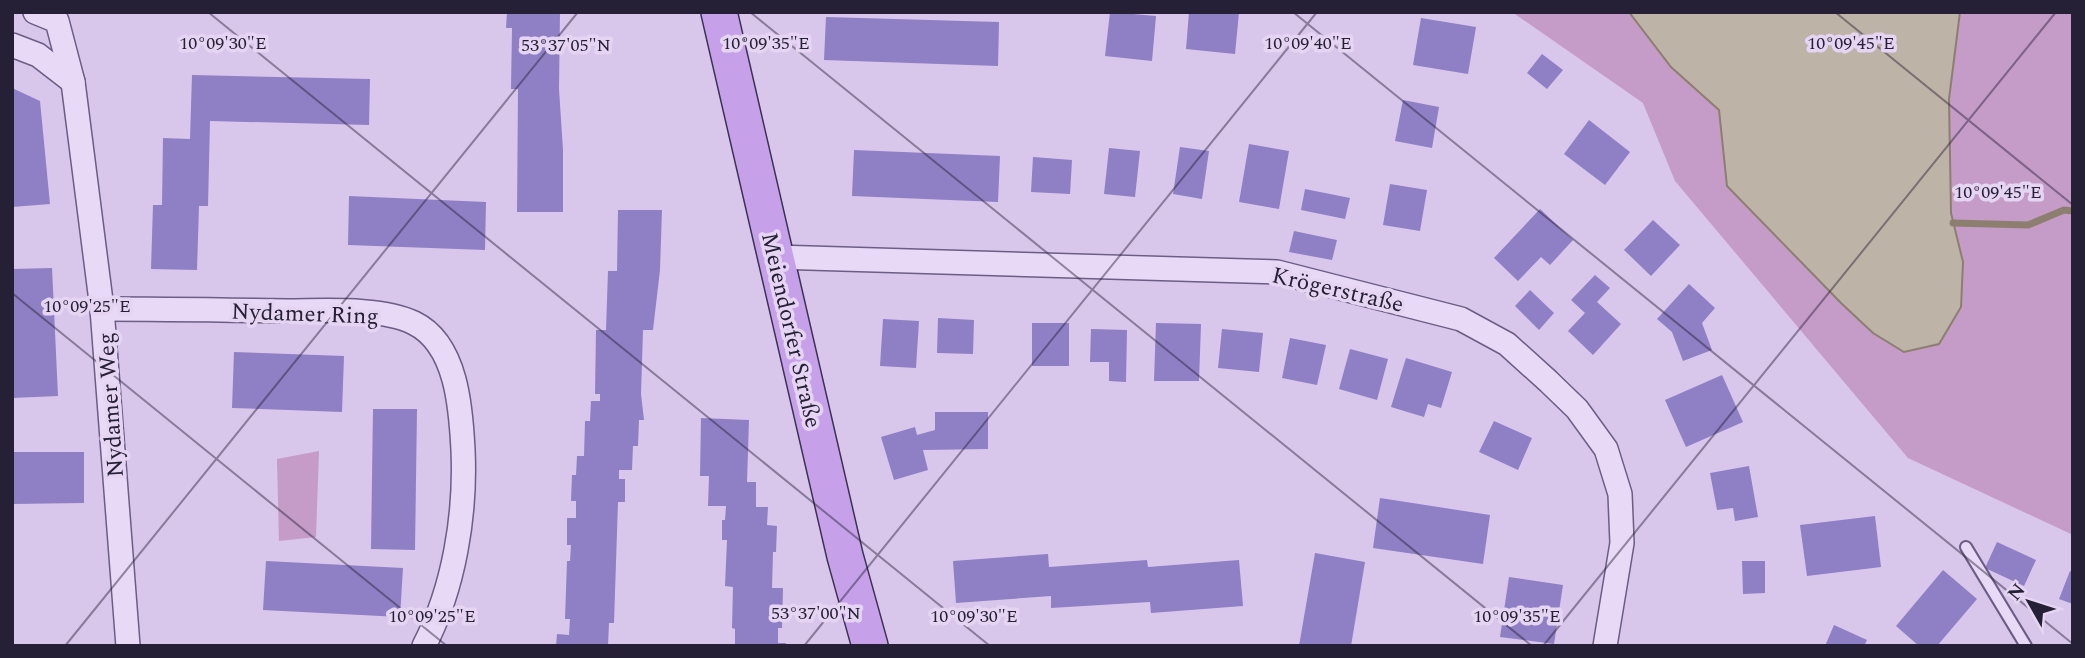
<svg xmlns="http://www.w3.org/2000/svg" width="2085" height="658" viewBox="0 0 2085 658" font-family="Spectral,serif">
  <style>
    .green { fill: #c59bc8 }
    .water { fill: #beb3a7; stroke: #8c7f6f; stroke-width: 2 }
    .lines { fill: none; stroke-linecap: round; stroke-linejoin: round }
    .stream { stroke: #8c7f6f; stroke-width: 7 }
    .building { fill: #8f7fc5 }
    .lane-casing { stroke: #6b5d84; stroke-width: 14 }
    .street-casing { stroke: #6b5d84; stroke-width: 26 }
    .primary-casing { stroke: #3a3153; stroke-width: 38 }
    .lane { stroke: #e8d9f6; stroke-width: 10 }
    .street { stroke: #e8d9f6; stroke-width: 23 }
    .primary { stroke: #c6a1ea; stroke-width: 35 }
    .ticks { fill: none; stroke: #262036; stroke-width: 2; stroke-opacity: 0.45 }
    .labels { text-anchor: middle; stroke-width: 7; stroke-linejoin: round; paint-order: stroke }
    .street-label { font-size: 23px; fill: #262036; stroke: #e5d5f3 }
    .ticks-label { font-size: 18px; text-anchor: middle; fill: #262036; stroke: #e5d5f3; stroke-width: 7; stroke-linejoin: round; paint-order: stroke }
  </style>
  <rect width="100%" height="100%" fill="#d9c6eb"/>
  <g class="green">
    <polygon points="1512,12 2073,12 2073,535 1908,458 1675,181 1643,103"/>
    <polygon points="319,451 316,537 279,541 277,459"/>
  </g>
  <polygon class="water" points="1629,12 1960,12 1949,99 1951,213 1963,262 1961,307 1939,344 1904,352 1873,333 1841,303 1727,186 1719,110 1671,67"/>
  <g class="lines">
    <polyline class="stream" points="1953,223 2028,225 2064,210 2073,211"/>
  </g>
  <g class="building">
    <polygon points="507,12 560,12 559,89 563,150 563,212 517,212 518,89 511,89 512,28 506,28"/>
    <polygon points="1110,12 1156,16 1152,61 1105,56"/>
    <polygon points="1189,12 1239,12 1235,54 1186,49"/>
    <polygon points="826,17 999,22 998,66 824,60"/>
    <polygon points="1421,18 1476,27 1468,74 1413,65"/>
    <polygon points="1542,54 1563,70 1547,89 1527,73"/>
    <polygon points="192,75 370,79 369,125 210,121 208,206 199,206 197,270 151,269 153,205 162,205 163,138 190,139"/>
    <polygon points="12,88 40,101 50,204 12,207"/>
    <polygon points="1403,100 1439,107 1432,148 1395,141"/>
    <polygon points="1589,120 1630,152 1605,185 1564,154"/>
    <polygon points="1249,144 1289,151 1279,209 1239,202"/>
    <polygon points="1180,147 1209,151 1202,199 1173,194"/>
    <polygon points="1109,148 1140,151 1135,197 1104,194"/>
    <polygon points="854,150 1000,156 998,202 852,196"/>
    <polygon points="1033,157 1072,160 1070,194 1031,192"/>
    <polygon points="1390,184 1427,190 1420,231 1383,225"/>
    <polygon points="1305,189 1350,198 1345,219 1301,210"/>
    <polygon points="349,196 486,202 485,250 348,245"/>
    <polygon points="1540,209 1573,240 1550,265 1541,257 1518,281 1494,258"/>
    <polygon points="618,210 662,210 660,270 653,330 643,330 641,394 644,420 639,420 638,446 633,446 632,470 619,470 619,479 625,479 625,502 618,502 614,623 609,623 608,646 556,646 557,634 569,635 570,619 565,619 567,561 570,561 571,545 567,545 567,518 576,518 576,501 571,501 572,475 576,475 577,456 584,456 585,421 590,421 591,401 600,401 600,394 595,394 596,330 606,330 608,271 617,271"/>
    <polygon points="1653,220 1680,245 1651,276 1624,250"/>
    <polygon points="1294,231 1337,240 1332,260 1289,252"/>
    <polygon points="52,268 58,396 12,398 12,269"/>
    <polygon points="1595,275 1610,288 1597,302 1621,324 1593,355 1568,331 1585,313 1571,300"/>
    <polygon points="1689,284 1715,308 1702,323 1712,350 1683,361 1672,332 1657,319"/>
    <polygon points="1530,290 1554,313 1539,330 1515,306"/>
    <polygon points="938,318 974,320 973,354 937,353"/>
    <polygon points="883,319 919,321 916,368 880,366"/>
    <rect x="1032" y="323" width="37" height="43"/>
    <polygon points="1156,323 1201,324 1199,381 1154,381"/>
    <polygon points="1091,329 1127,330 1126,382 1109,381 1109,362 1090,362"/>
    <polygon points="1222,329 1263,333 1259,372 1218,368"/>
    <polygon points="1290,338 1326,345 1317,385 1282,378"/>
    <polygon points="1350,349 1388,359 1377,400 1339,389"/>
    <polygon points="234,352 344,356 342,412 232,408"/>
    <polygon points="1406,358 1452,372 1441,408 1428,404 1424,417 1391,407"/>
    <polygon points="1722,375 1743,422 1686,447 1665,400"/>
    <polygon points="373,409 417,409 415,550 371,549"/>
    <polygon points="935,412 988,412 988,449 923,450 928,470 894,480 881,437 915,427 917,435 935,430"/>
    <polygon points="701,418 749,420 747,482 756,482 756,507 768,507 767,525 777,526 776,552 773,552 772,588 783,588 782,628 778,628 778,643 786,643 786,646 735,646 735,629 732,628 733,587 725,586 727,540 722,540 722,520 725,520 726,506 708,506 709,476 700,476"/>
    <polygon points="1494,421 1532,438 1518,470 1479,452"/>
    <polygon points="12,452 84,452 84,503 12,504"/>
    <polygon points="1749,466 1758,517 1735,521 1733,508 1717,510 1710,473"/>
    <polygon points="1380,498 1490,515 1483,564 1373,548"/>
    <polygon points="1875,516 1881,567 1807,576 1800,525"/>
    <polygon points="1997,542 2036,560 2024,586 1985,568"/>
    <polygon points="1315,553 1365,562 1351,646 1299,646"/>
    <polygon points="1048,554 1049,567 1147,560 1148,567 1239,560 1243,606 1151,613 1150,602 1051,608 1051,596 956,603 953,561"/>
    <polygon points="266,561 403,568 400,617 263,610"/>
    <polygon points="1742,561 1765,561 1765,593 1743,594"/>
    <polygon points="1943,570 1977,599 1937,646 1919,646 1896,626"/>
    <polygon points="2070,571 2073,572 2073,604 2059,599"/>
    <polygon points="1509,577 1563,585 1554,644 1500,637"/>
    <polygon points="1834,625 1867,640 1864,646 1825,646"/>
  </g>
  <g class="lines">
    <defs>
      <polyline id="lane" points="1966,547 2026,646"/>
      <g id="street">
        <polyline points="35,12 57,21 73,82 102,309 128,646"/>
        <polyline points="12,45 38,55 73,82"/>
        <polyline points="775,257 1277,272 1461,319 1507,344 1548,381 1577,409 1606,449 1620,494 1622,543 1605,646"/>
        <path d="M102 309C164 309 226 310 288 311 323 311 382 307 414 323 457 344 461 409 463 450 466 515 454 588 424 646"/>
      </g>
      <polyline id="primary" points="719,12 845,556 870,646"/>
    </defs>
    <use href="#lane" class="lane-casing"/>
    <use href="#street" class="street-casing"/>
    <use href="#primary" class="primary-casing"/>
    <use href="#lane" class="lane"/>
    <use href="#street" class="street"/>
    <use href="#primary" class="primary"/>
  </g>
  <path class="ticks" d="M208 12 990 646M750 12 1532 646M1293 12 2073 644M1835 12 2073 205M12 293 447 646M65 646 578 12M804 646 1317 12M1543 646 2056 12"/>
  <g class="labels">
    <g class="street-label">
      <text transform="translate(1338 289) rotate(13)" y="8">Krögerstraße</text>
      <text transform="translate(305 313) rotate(2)" y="8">Nydamer Ring</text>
      <text transform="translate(792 330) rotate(77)" y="8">Meiendorfer Straße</text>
      <text transform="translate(110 405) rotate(-94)" y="8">Nydamer Weg</text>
    </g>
  </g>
  <g class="ticks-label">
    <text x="223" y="49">10°09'30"E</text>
    <text x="766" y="49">10°09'35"E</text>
    <text x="1308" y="49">10°09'40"E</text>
    <text x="1851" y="49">10°09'45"E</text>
    <text x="566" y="51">53°37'05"N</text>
    <text x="1998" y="198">10°09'45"E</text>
    <text x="87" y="312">10°09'25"E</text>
    <text x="816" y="619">53°37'00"N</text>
    <text x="432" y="622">10°09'25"E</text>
    <text x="974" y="622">10°09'30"E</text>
    <text x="1517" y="622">10°09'35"E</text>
  </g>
  <rect width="2085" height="658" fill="none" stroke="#262036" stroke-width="28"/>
  <g transform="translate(2029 602) rotate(309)" stroke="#e5d5f3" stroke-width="5" paint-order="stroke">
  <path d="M0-5L12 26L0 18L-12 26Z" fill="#262036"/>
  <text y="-10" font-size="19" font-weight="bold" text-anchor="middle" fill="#262036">N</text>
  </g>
</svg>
